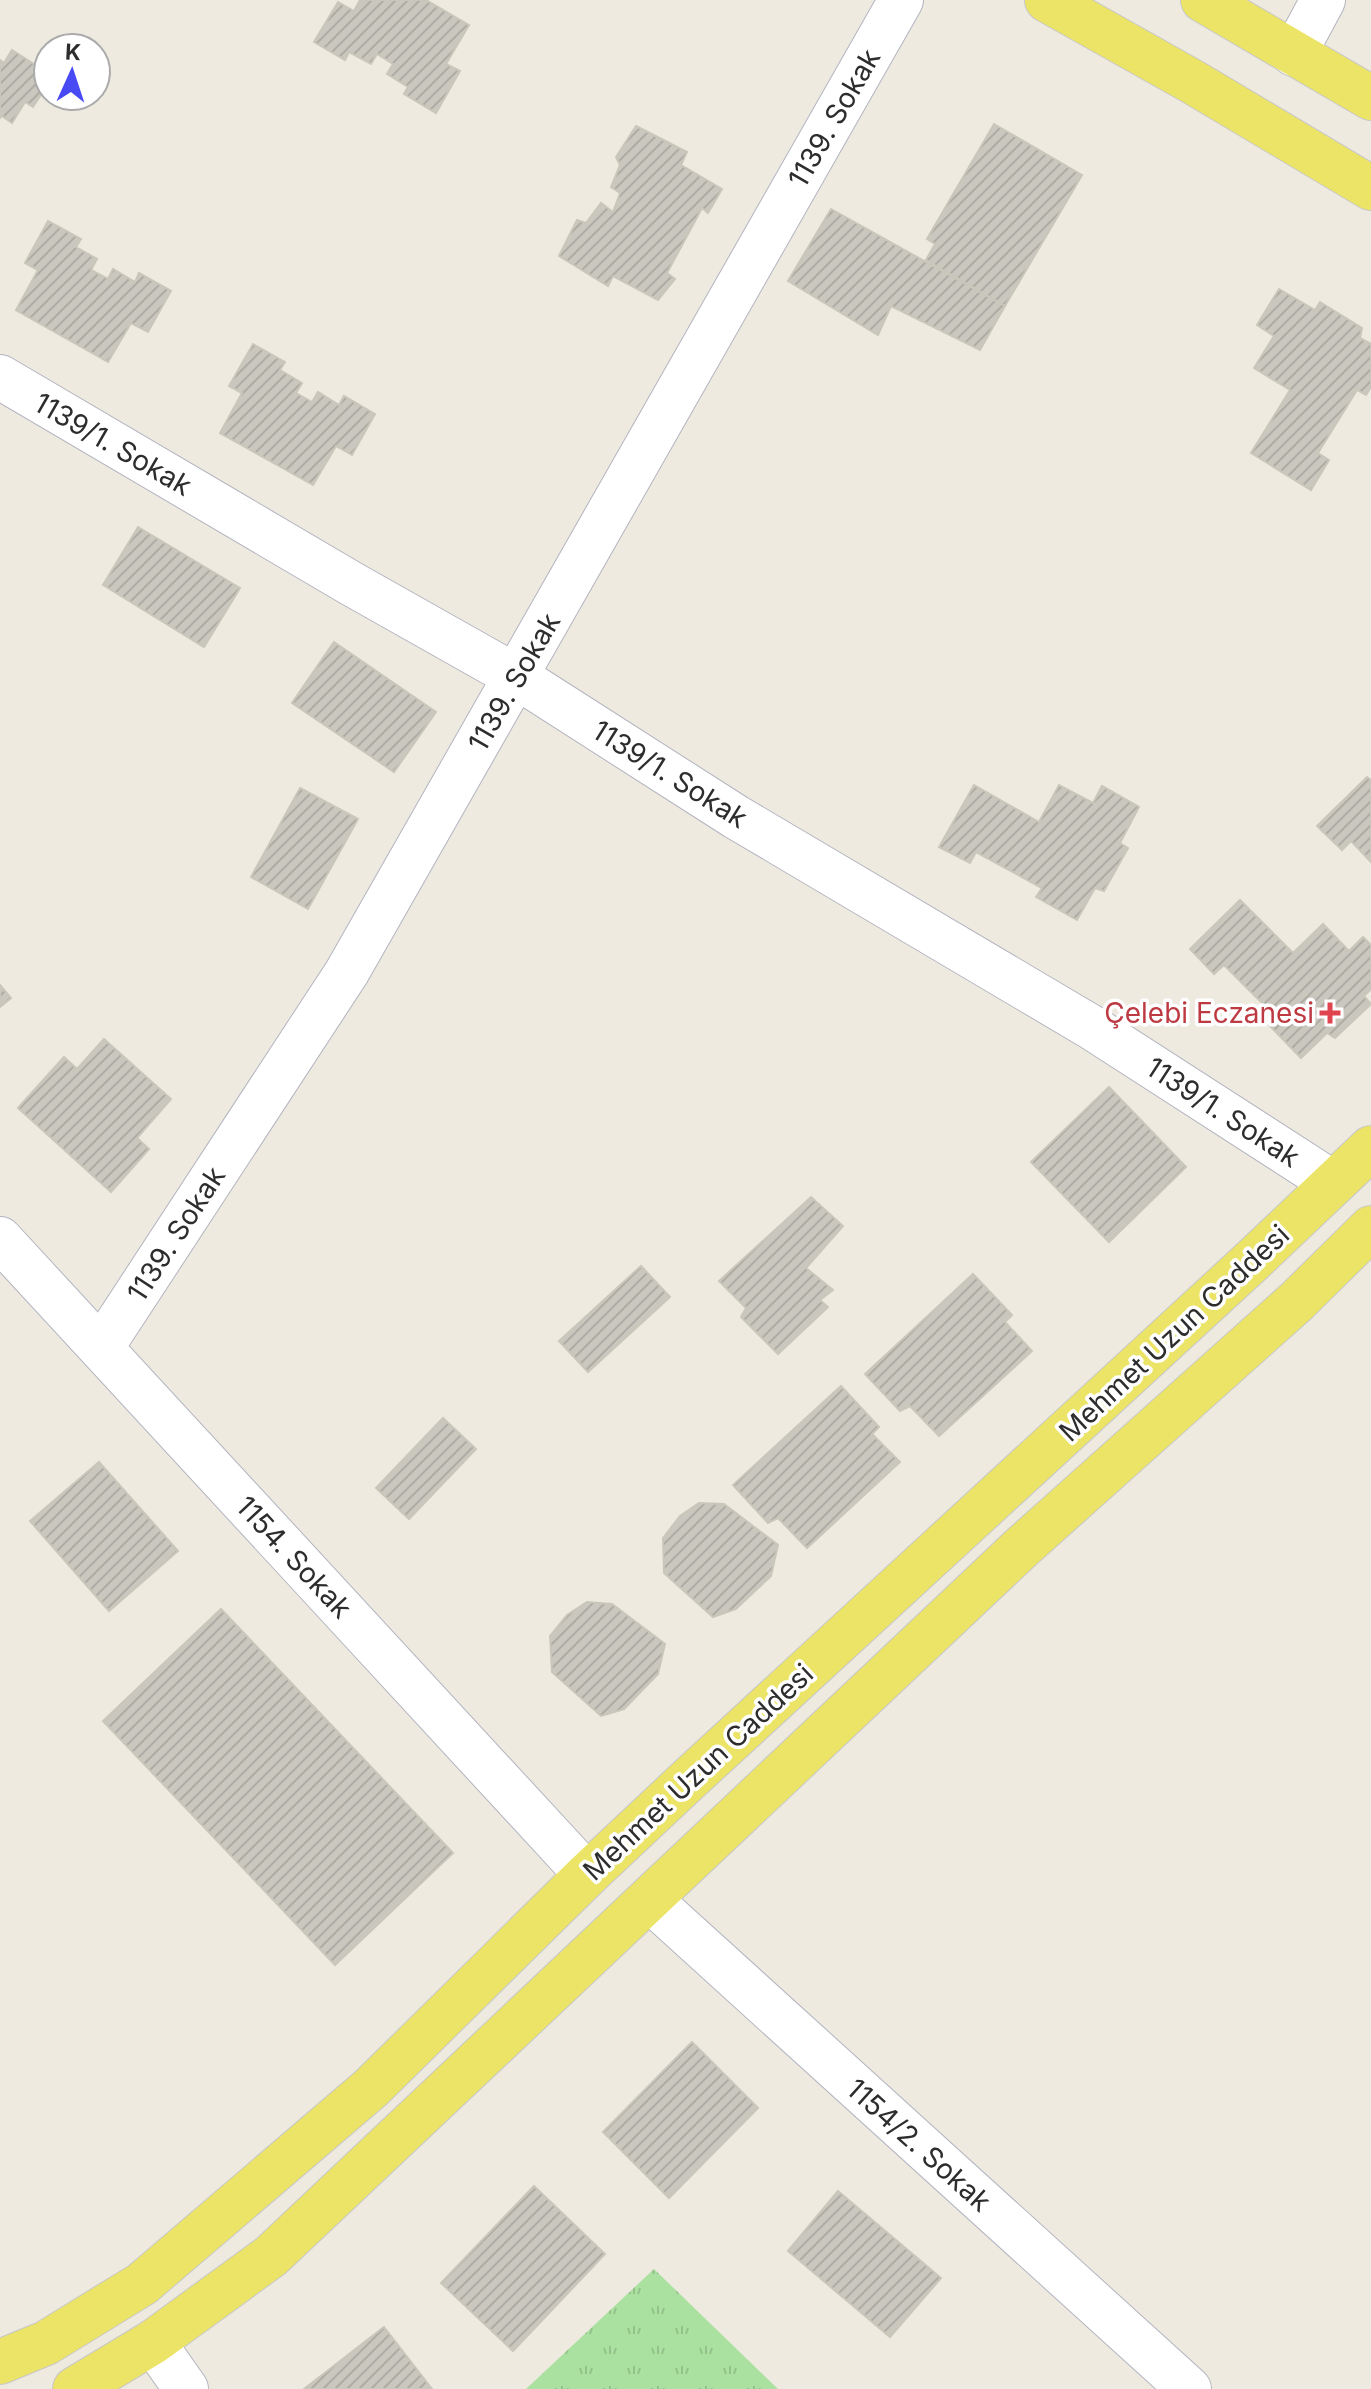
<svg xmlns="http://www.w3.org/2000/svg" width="1371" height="2389" viewBox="0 0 1371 2389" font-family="Inter,sans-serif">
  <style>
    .grass { fill: url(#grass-tufts) }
    .building { fill: url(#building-hatch); stroke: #c9c7ba; stroke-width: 2 }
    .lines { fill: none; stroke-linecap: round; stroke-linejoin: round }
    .minor-casing { stroke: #b3b4c0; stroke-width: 46 }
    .major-casing { stroke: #c8c8c8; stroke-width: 46 }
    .minor { stroke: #fff; stroke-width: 44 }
    .major { stroke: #ece467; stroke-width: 44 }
    .health-dot { fill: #e0444e; stroke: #fff; stroke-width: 3 }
    .labels { text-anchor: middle; stroke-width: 7; stroke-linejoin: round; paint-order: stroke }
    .street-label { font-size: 28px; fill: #2d2d2d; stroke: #fff }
    .health-label { font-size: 28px; fill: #be3a42; stroke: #fff; text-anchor: end }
  </style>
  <defs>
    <pattern id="grass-tufts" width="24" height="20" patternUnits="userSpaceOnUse" patternTransform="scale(2)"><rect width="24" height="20" fill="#abe1a0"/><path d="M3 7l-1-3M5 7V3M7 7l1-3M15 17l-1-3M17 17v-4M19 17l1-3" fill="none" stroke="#93c18a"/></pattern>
    <pattern id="building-hatch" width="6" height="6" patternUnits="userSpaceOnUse" patternTransform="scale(2)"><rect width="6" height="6" fill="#cac8be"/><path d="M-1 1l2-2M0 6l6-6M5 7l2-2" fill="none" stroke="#aeaca4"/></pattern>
  </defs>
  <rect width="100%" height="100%" fill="#eeeae0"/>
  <polygon class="grass" points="654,2269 778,2389 526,2389"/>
  <g class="building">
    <polygon points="360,0 426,0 469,25 446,64 460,71 436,113 404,94 408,87 387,74 393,64 377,54 371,64 349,52 345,60 314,42 338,2 354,11"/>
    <polygon points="12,50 48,73 48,84 33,107 25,102 12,123 2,116 0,118 0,60 4,63"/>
    <polygon points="994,124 1082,175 1005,306 926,260 935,244 927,239"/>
    <polygon points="636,126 687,152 681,165 722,189 708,213 702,208 667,273 675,279 658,300 613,276 608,286 559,256 577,220 586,223 601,203 613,212 620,193 611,187 620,165 616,157"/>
    <polygon points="831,209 1005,306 980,350 891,306 878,335 788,281"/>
    <polygon points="48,221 81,239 76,247 97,259 91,270 108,279 113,269 135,282 139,273 171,291 148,332 131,323 108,362 16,310 38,270 25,263"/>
    <polygon points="1279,289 1315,310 1320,302 1362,328 1360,338 1371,344 1371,387 1366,395 1357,390 1318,453 1329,460 1311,490 1251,453 1290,390 1254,368 1274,336 1257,325"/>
    <polygon points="253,344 285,362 280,370 302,383 296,393 312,402 318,392 339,405 344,396 375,414 352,455 336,446 313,485 220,433 242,393 229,386"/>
    <polygon points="138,527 240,588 204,647 103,585"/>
    <polygon points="334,642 436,712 394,772 292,703"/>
    <polygon points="1367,777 1371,780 1371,862 1351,841 1342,850 1317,826"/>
    <polygon points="974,785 1039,822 1059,785 1093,803 1102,786 1139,807 1120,843 1128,848 1104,891 1095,888 1077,920 1036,897 1042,888 976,852 970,863 939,847"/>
    <polygon points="300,788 358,819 308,909 251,877"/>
    <polygon points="1240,900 1293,953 1323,924 1349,951 1363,937 1371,945 1371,989 1364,996 1371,1004 1335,1038 1327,1033 1301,1058 1269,1025 1276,1017 1224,965 1214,974 1190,949"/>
    <polygon points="0,985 11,998 0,1007"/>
    <polygon points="104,1039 171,1099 137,1138 149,1149 111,1192 18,1108 64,1057 77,1069"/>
    <polygon points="1109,1087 1186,1167 1109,1242 1031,1162"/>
    <polygon points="811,1197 843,1226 806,1268 833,1290 820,1300 828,1307 778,1354 741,1317 746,1308 719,1281"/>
    <polygon points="641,1266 670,1297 588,1372 559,1341"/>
    <polygon points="973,1274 1012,1315 1005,1322 1032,1351 939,1436 910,1406 900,1411 865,1374"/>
    <polygon points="841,1386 879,1427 872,1434 900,1462 807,1548 778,1518 768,1523 733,1485"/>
    <polygon points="443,1418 476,1449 409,1519 376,1488"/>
    <polygon points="99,1462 178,1551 109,1611 30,1521"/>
    <polygon points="699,1503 724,1504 778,1545 771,1576 736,1609 713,1617 664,1573 663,1538 680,1516"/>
    <polygon points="587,1602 612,1604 665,1644 658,1674 624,1709 601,1716 552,1672 550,1636 567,1615"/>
    <polygon points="221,1609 453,1853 335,1965 103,1721"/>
    <polygon points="692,2042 758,2108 669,2198 603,2132"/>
    <polygon points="534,2186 605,2254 513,2351 441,2283"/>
    <polygon points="838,2191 941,2278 890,2337 788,2251"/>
    <polygon points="384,2327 432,2389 304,2389"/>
  </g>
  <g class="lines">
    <defs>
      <g id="minor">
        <polyline points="1294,54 1323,0"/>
        <polyline points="0,377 352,584 517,677 736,817 1091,1027 1333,1183"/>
        <polyline points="0,1239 587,1875"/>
        <polyline points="101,1348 347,972 901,0"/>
        <polyline points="650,1900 1189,2389"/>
        <polyline points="153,2342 186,2389"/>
      </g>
      <g id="major">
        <polyline points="1047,0 1193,82 1371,188"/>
        <polyline points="1203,0 1371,98"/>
        <polyline points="0,2362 46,2343 142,2284 371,2088 587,1875 687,1781 1253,1260 1371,1148"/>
        <polyline points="75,2389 153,2342 271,2256 1022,1547 1297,1301 1371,1228"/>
      </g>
    </defs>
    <use href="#minor" class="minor-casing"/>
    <use href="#major" class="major-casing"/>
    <use href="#minor" class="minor"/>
    <use href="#major" class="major"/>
  </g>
  <path class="health-dot" d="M1326 1001h8v8h8v8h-8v8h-8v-8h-8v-8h8z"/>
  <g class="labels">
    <g class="street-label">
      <text transform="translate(834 118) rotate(-60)" y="10">1139. Sokak</text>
      <text transform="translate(113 444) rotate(30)" y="10">1139/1. Sokak</text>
      <text transform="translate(514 682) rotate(-60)" y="10">1139. Sokak</text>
      <text transform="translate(670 774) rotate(32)" y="10">1139/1. Sokak</text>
      <text transform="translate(1223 1112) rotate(33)" y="10">1139/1. Sokak</text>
      <text transform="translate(176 1234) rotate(-57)" y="10">1139. Sokak</text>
      <text transform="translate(1174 1333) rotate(-43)" y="10">Mehmet Uzun Caddesi</text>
      <text transform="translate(294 1557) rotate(47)" y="10">1154. Sokak</text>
      <text transform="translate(698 1772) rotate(-43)" y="10">Mehmet Uzun Caddesi</text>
      <text transform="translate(919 2145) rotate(42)" y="10">1154/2. Sokak</text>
    </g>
    <g class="health-label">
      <text x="1314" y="1023">Çelebi Eczanesi</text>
    </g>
  </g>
  <g transform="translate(72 72) rotate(3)"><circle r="38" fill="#ffffff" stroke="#ababab" stroke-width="2"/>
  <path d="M0-6L14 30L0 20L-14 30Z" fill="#484af3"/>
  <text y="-12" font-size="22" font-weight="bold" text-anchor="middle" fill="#2d2d2d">K</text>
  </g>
</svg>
